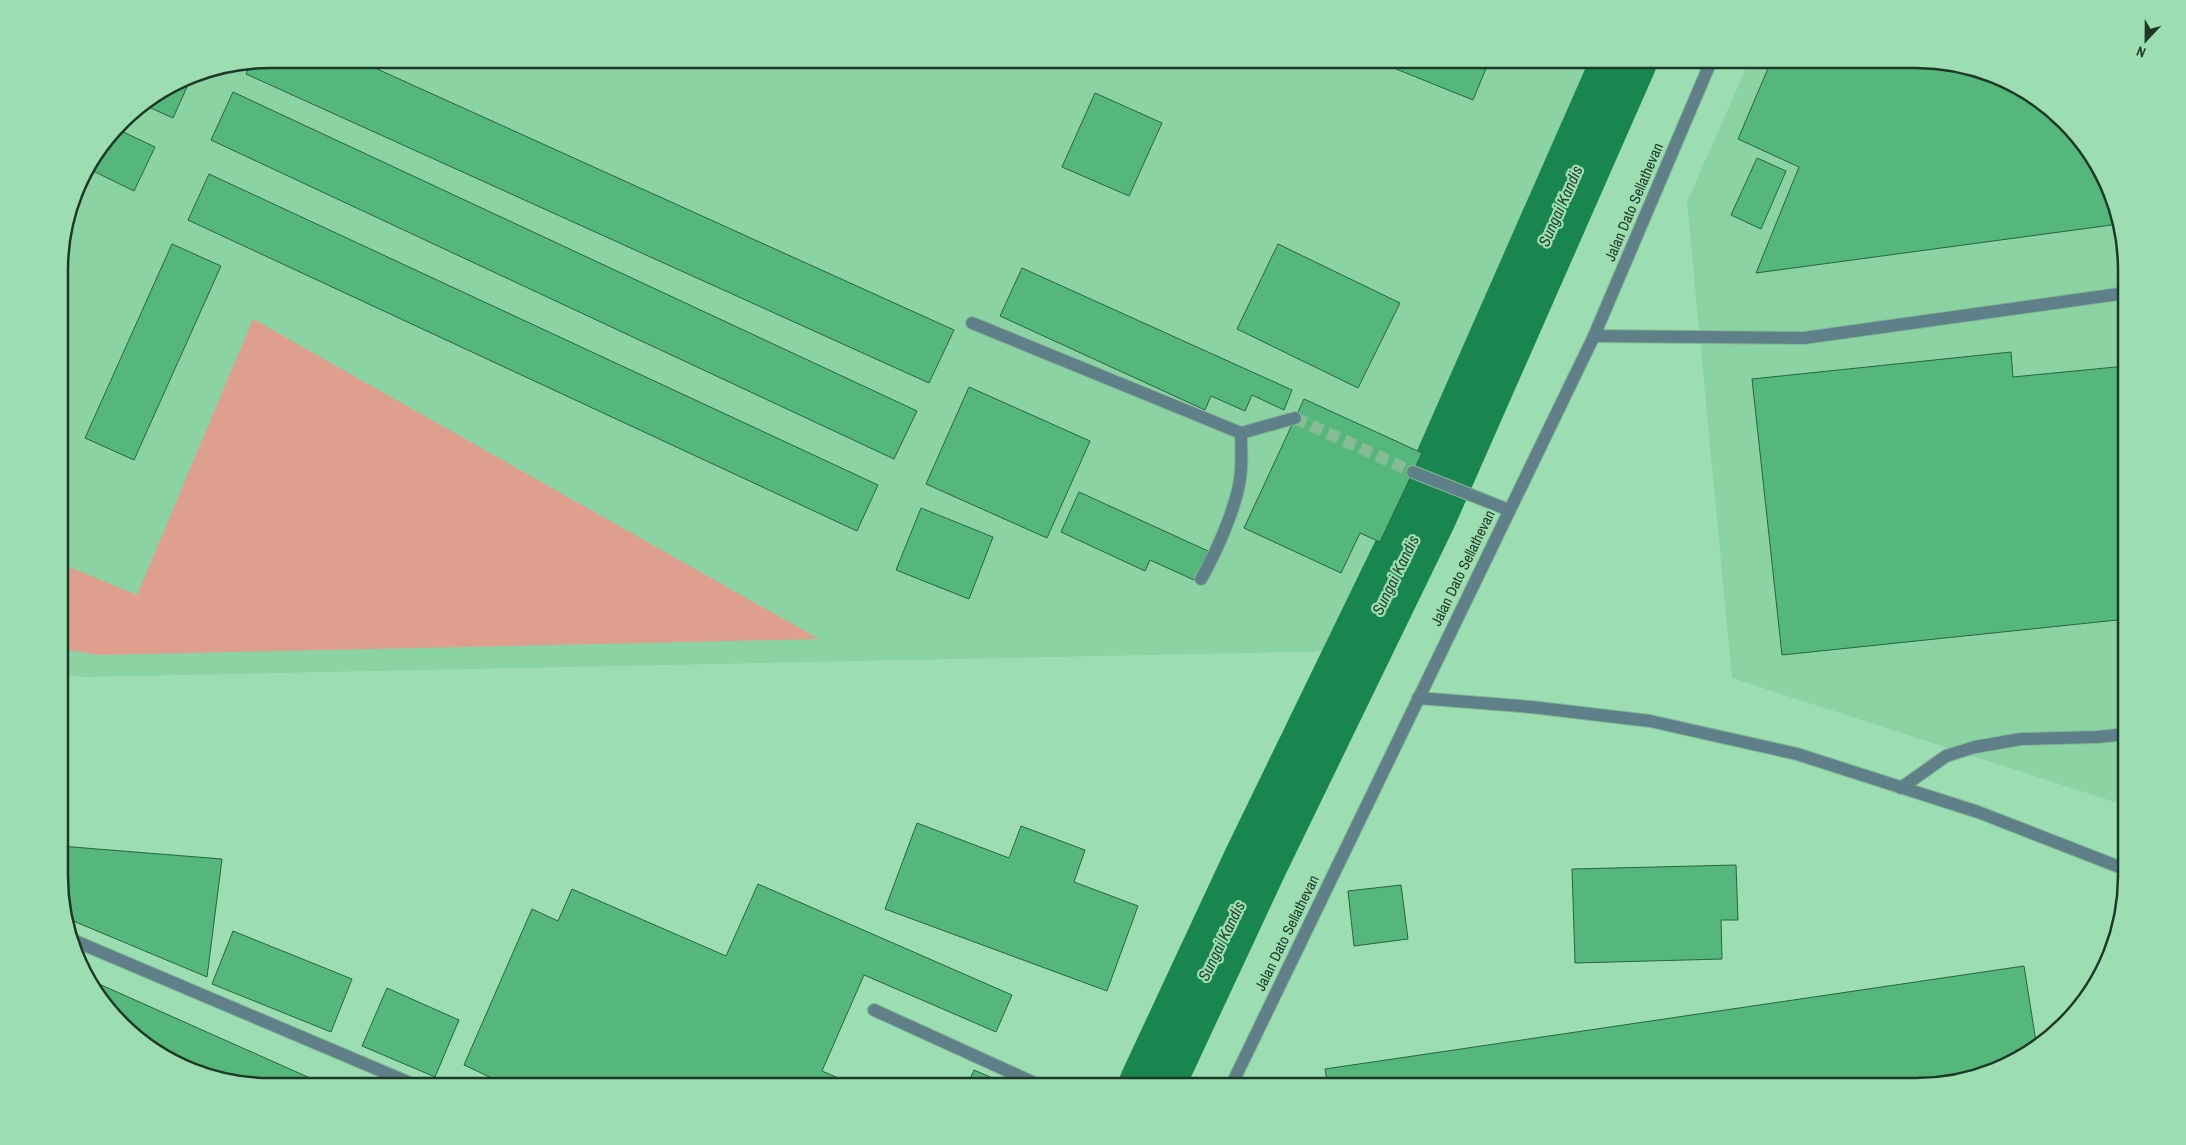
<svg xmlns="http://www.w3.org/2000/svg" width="2186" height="1145" viewBox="0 0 2186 1145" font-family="'Archivo Narrow',sans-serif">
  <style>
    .built { fill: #8cd3a4 }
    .green { fill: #de9f8f }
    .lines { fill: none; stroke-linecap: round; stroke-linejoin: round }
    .river { stroke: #1a864f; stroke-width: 65 }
    .building { fill: #56b77d; stroke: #266540 }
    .minor-tunnel { stroke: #84bc96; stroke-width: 12; stroke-dasharray: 12 6; stroke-linecap: butt }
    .minor-casing { stroke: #81b994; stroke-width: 14 }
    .minor { stroke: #5f8089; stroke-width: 12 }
    .labels { text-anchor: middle; stroke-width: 4.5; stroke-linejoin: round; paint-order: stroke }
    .street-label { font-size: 15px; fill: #1e3828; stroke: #9dddb2 }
    .water-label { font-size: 16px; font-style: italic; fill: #1e462e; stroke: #9dddb2 }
    .rim { fill: none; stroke: #1e3828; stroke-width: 2.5 }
  </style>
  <rect width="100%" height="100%" fill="#9dddb2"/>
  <g class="built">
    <polygon points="270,59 1611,59 1339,651 86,677 60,675 59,255 81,176 130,111 189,75"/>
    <polygon points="1750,59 1916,59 2010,81 2056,111 2092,152 2125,242 2127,806 1732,678 1687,202"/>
  </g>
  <polygon class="green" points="253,319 819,639 100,655 60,649 60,563 137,595"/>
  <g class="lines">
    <polyline class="river" points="1151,1086 1255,863 1425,513 1625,59"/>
  </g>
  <g class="building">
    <polygon points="270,59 355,59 954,330 929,383 246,74 251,62"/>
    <polygon points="1400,59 1490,59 1473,100 1396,69"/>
    <polygon points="1772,59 1916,59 2010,81 2056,111 2092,152 2119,224 1756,273 1799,167 1738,139"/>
    <polygon points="187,76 191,78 173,118 142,104"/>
    <polygon points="233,92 917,411 894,459 211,140"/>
    <polygon points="1095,93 1162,123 1129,196 1062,167"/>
    <polygon points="117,129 155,147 134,191 87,168"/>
    <polygon points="1757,158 1786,171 1761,229 1731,215"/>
    <polygon points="209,174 878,485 857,531 188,220"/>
    <polygon points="172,244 221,266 134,460 85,438"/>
    <polygon points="1278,244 1400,303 1358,388 1237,329"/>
    <polygon points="1022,268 1292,390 1284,410 1252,395 1245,411 1211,396 1205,410 1000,316"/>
    <polygon points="2011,352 2013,377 2126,366 2127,619 1782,655 1752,379"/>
    <polygon points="969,387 1090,441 1047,538 926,484"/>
    <polygon points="1304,399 1422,453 1380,542 1360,533 1341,573 1244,528"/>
    <polygon points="1079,492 1208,551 1194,580 1150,560 1145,571 1061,532"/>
    <polygon points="921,508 993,537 969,599 896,570"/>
    <polygon points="2127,660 2127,695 2121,661"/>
    <polygon points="917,823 1009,858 1021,826 1085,850 1074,882 1138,906 1107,991 885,909"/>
    <polygon points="60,846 222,859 207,977 66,918 61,903"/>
    <polygon points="1736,865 1738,920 1721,920 1722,959 1575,963 1572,869"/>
    <polygon points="758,884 1012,995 996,1032 864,975 822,1071 857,1086 493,1086 496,1080 464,1065 532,909 558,921 572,889 726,956"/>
    <polygon points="1401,885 1408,939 1354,946 1348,891"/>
    <polygon points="233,931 352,979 331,1032 212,984"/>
    <polygon points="2024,966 2037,1048 1984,1075 1930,1086 1328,1086 1325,1069"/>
    <polygon points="90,980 328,1086 270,1086 176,1064 131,1034 94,993"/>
    <polygon points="387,988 459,1020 435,1077 362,1046"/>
    <polygon points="974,1070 1011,1086 967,1086"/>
  </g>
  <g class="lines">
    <polyline class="minor-tunnel" points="1295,418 1413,472"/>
    <defs>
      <g id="minor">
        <polyline points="972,323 1241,433 1295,418"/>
        <polyline points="1594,336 1804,338 2126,293"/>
        <polyline points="1413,472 1509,510"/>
        <path d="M1201 579C1217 551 1240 500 1241 469 1242 457 1241 445 1241 433"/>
        <polyline points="1418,698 1531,707 1650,721 1797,754 1978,812 2127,870"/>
        <polyline points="1901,788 1946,756 1975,747 2021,739 2097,737 2127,734"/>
        <polyline points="75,941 417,1086"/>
        <polyline points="874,1010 1041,1086"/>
        <polyline points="1231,1086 1594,336 1712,59"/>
      </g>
    </defs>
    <use href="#minor" class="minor-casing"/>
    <use href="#minor" class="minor"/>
  </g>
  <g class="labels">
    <g class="street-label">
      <text transform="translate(1634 202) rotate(-67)" y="5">Jalan Dato Sellathevan</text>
      <text transform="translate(1463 568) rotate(-64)" y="5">Jalan Dato Sellathevan</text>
      <text transform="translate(1287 933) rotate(-64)" y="5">Jalan Dato Sellathevan</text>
    </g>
    <g class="water-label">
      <text transform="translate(1560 206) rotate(-66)" y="6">Sungai Kandis</text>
      <text transform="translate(1395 575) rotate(-64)" y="6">Sungai Kandis</text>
      <text transform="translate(1221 941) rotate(-64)" y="6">Sungai Kandis</text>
    </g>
  </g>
  <path d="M0 0H2186V1145H0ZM270 68H1916A202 202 0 0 1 2118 270V876A202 202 0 0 1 1916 1078H270A202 202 0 0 1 68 876V270A202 202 0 0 1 270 68Z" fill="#9dddb2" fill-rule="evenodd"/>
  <path class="rim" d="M270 68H1916A202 202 0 0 1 2118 270V876A202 202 0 0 1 1916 1078H270A202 202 0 0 1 68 876V270A202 202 0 0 1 270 68Z"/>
  <g transform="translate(2146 40) rotate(202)" stroke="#9dddb2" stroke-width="4" paint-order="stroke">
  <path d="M0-4L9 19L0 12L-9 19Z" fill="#1e3828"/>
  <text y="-8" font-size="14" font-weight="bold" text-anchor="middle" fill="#1e3828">N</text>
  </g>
</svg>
